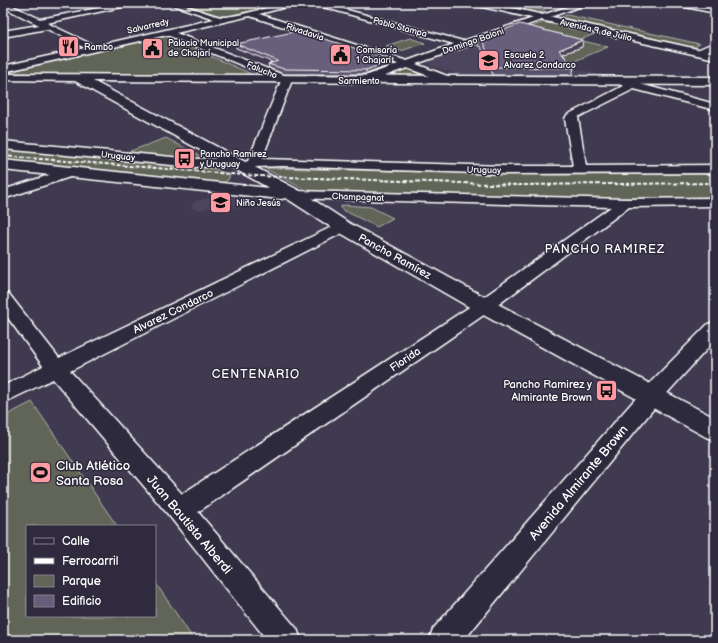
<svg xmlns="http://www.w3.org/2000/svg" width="718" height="643" viewBox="0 0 718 643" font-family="'Balsamiq Sans',sans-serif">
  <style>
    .built { fill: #4c455d }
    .green { fill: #616558; stroke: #b0b2ac }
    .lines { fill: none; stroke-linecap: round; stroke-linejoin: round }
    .minor-casing { stroke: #fff; stroke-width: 3 }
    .tertiary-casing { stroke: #fff; stroke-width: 3 }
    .secondary-casing { stroke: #fff; stroke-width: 3 }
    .minor { fill: #2f2a3d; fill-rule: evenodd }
    .tertiary { fill: #2f2a3d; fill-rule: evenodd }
    .secondary { fill: #2f2a3d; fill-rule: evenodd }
    .rail { stroke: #fff; stroke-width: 2; stroke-dasharray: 4 2; stroke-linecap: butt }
    .wall { fill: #59516a; stroke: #fff }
    .shaded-wall { fill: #494256; stroke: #fff }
    .building { fill: #685e7b; stroke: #fff }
    .labels { text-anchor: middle; stroke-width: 3; stroke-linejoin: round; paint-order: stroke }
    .far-street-label { font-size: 9px; fill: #fff; stroke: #2f2a3d }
    .far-poi-label { font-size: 9px; fill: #fff; stroke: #2f2a3d; text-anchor: start }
    .street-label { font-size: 11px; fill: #fff; stroke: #2f2a3d }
    .poi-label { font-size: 11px; fill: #fff; stroke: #2f2a3d; text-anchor: end }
    .neighbourhood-label { font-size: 12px; letter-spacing: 1px; fill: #fff; stroke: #2f2a3d }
    .near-poi-label { font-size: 13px; fill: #fff; stroke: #2f2a3d; text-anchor: start }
    .near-street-label { font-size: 13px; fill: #fff; stroke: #2f2a3d }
  </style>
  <rect width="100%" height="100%" fill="#403a50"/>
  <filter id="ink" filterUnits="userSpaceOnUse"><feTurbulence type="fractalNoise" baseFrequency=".025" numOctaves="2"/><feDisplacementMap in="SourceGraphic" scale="8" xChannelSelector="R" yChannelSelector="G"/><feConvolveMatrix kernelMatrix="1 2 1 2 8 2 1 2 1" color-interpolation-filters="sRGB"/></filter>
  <g filter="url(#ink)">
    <g class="built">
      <polygon points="480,43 610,78 462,77 425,63"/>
      <polygon points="219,196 242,198 249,204 237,209 233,206 220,205 199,210 190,208 196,201"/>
    </g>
    <g class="green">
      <polygon points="182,3 289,3 224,17"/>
      <polygon points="485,3 511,3 546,11 536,14"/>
      <polygon points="567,15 700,44 690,49 556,19"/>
      <polygon points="544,22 595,34 579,40 608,47 565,65 482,44"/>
      <polygon points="165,36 256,76 4,73"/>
      <polygon points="410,38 425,43 401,51 386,46"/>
      <polygon points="406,65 446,80 366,80"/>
      <polygon points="166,138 202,157 193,160 125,153"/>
      <polygon points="3,148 215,169 230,175 228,180 217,185 3,163"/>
      <polygon points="264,168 555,175 715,174 715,197 555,199 311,193"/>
      <polygon points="345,205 371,207 393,218 377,227 341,209 341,206"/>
      <polygon points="32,402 117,526 27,526 27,616 155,616 155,582 194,640 3,640 3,417"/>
    </g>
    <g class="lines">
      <defs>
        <g id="minor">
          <path d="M3 3H7L40 19 125 3H140L47 23 95 46 214 19 168 3C187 3 213 18 225 17 251 14 275 3 302 3L259 14 407 61 454 44 309 3H321L463 41 579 3H590L416 64 455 79 456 81 451 84 407 68 365 83H357L356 81 357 79 398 64 250 16 176 33 291 78 292 80 262 159 505 166H573L565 119 567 115 623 86 616 82 621 79 715 104V110L634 89 578 117 586 166 715 165V173L505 174 282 166 256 167 244 171 239 170 237 167 239 164 248 161 281 81 167 35 3 72V66L85 48 47 29 3 37V31L39 25 3 7Z"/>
          <polygon points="666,3 683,3 715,9 715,13"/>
          <polygon points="715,42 715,48 698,55 693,52"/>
          <polygon points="3,141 193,159 233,158 238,159 240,162 238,165 233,166 193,167 3,149"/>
          <polygon points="74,167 79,168 81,171 79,174 3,199 3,190"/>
          <polygon points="294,191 626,199 715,198 715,206 629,207 491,310 198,512 297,629 301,640 267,640 171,518 53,379 3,403 3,386 43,366 3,311 3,292 9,294 59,358 338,224 348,224 351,227 348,230 70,371 182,494 477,302 611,207 289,198 287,195 289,192"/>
          <polygon points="715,322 715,340 660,401 464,640 429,640 433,629 644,389 708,324"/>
        </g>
        <polygon id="tertiary" points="3,74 715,77 715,85 93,81 300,191 349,223 492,301 715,418 715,440 706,437 476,311 337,231 286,198 281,199 3,170 3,160 269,188 75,81 3,80"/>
        <polygon id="secondary" points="474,3 490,3 715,53 715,59 478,6"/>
      </defs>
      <use href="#minor" class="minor-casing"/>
      <use href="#tertiary" class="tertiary-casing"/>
      <use href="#secondary" class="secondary-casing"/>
      <use href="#minor" class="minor"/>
      <use href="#tertiary" class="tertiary"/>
      <use href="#secondary" class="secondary"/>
      <polyline class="rail" points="3,156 257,176 519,185 715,183"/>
    </g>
    <g class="wall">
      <polygon points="478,39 582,47 563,54 574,68 572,75 493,75 481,47 478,46"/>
      <polygon points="236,44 394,60 393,64 366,74 284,74 269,68 268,64 272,62 236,48"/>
    </g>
    <g class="shaded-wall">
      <polygon points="583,40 582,47 557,56 559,50"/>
      <polygon points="394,60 393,64 366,74 366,70"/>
    </g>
    <g class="building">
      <polygon points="520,24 583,40 559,50 574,68 494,67 482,40 478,39"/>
      <polygon points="298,31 394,60 366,70 284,69 268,64 278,61 236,44"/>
    </g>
  </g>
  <defs>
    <symbol id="restaurant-square" viewBox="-11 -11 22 22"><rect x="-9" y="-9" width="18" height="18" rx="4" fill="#ff9aa2" stroke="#2f2a3d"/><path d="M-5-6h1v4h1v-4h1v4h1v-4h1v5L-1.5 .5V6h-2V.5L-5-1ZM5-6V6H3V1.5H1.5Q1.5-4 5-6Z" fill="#111"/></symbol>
    <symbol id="civic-square" viewBox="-11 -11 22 22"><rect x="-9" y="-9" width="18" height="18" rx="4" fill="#ff9aa2" stroke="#2f2a3d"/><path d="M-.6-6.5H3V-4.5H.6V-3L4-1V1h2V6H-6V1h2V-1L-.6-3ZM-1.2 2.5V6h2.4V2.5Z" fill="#111"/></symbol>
    <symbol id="school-square" viewBox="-11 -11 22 22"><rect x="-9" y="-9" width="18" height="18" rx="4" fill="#ff9aa2" stroke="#2f2a3d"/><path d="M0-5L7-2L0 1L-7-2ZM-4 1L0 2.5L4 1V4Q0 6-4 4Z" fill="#111"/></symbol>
    <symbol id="bus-square" viewBox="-11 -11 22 22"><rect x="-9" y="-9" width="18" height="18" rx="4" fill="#ff9aa2" stroke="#2f2a3d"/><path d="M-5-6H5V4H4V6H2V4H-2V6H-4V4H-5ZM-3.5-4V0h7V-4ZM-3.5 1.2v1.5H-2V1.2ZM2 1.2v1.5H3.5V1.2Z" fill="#111"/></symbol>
    <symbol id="stadium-square" viewBox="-11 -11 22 22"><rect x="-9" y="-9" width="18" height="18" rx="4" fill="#ff9aa2" stroke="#2f2a3d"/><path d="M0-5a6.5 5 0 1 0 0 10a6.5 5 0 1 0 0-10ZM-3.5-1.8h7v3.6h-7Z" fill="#111"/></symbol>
  </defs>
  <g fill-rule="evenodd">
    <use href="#restaurant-square" x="56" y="34" width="25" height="25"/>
    <use href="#civic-square" x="140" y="36" width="25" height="25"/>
    <use href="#civic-square" x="328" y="42" width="25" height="25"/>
    <use href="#school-square" x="476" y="48" width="25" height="25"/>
    <use href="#bus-square" x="172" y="146" width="25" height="25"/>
    <use href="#school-square" x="208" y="190" width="25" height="25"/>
    <use href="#bus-square" x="594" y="378" width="25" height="25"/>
    <use href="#stadium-square" x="28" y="460" width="25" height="25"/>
  </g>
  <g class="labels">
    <g class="far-street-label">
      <text transform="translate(148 26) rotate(-13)" y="3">Salvarredy</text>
      <text transform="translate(400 27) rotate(15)" y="3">Pablo Stampa</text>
      <text transform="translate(596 30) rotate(13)" y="3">Avenida 9 de Julio</text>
      <text transform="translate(305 32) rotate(18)" y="3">Rivadavia</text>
      <text transform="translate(473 41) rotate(-19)" y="3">Domingo Baloni</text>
      <text transform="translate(262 70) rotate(22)" y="3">Falucho</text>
      <text x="359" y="84">Sarmiento</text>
      <text transform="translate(118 156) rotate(6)" y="3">Uruguay</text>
      <text transform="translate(484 170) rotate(1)" y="3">Uruguay</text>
      <text transform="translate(358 197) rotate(2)" y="3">Champagnat</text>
    </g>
    <g class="far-poi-label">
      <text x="168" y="46">Palacio Municipal<tspan x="168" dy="10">de Chajarí</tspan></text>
      <text x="84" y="50">Rambo</text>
      <text x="356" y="53">Comisaría<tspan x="356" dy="10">1 Chajarí</tspan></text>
      <text x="504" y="58">Escuela 2<tspan x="504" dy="10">Alvarez Condarco</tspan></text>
      <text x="200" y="157">Pancho Ramirez<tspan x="200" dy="10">y Uruguay</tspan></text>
      <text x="236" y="206">Niño Jesús</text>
    </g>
    <g class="street-label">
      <text transform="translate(395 256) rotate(29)" y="4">Pancho Ramírez</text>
      <text transform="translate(173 311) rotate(-26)" y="4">Alvarez Condarco</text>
      <text transform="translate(405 359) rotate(-34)" y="4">Florida</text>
    </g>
    <g class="poi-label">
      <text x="592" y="388">Pancho Ramirez y<tspan x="592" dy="13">Almirante Brown</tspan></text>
    </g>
    <g class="neighbourhood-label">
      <text x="605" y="253">PANCHO RAMIREZ</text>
      <text x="256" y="378">CENTENARIO</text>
    </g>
    <g class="near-poi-label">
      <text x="56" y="470">Club Atlético<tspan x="56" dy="15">Santa Rosa</tspan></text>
    </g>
    <g class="near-street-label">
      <text transform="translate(578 482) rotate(-50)" y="5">Avenida Almirante Brown</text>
      <text transform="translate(190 524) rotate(50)" y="5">Juan Bautista Alberdi</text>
    </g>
  </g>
  <rect width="718" height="643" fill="none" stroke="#2f2a3d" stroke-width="16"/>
  <rect x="8" y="8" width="702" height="627" fill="none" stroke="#fff" stroke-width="1.5" filter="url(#ink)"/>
  <rect x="26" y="525" width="130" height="92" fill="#2f2a3d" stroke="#827f8b"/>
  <rect x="34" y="538" width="20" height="6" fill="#2f2a3d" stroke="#827f8b"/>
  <text x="62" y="545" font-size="12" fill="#ffffff">Calle</text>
  <rect x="34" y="558" width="20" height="6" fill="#ffffff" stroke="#827f8b"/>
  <text x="62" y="565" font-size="12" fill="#ffffff">Ferrocarril</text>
  <rect x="34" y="575" width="20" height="12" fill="#616558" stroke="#827f8b"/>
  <text x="62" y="585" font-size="12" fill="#ffffff">Parque</text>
  <rect x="34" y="595" width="20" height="12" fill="#685e7b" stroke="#827f8b"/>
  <text x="62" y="605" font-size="12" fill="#ffffff">Edificio</text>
</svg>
